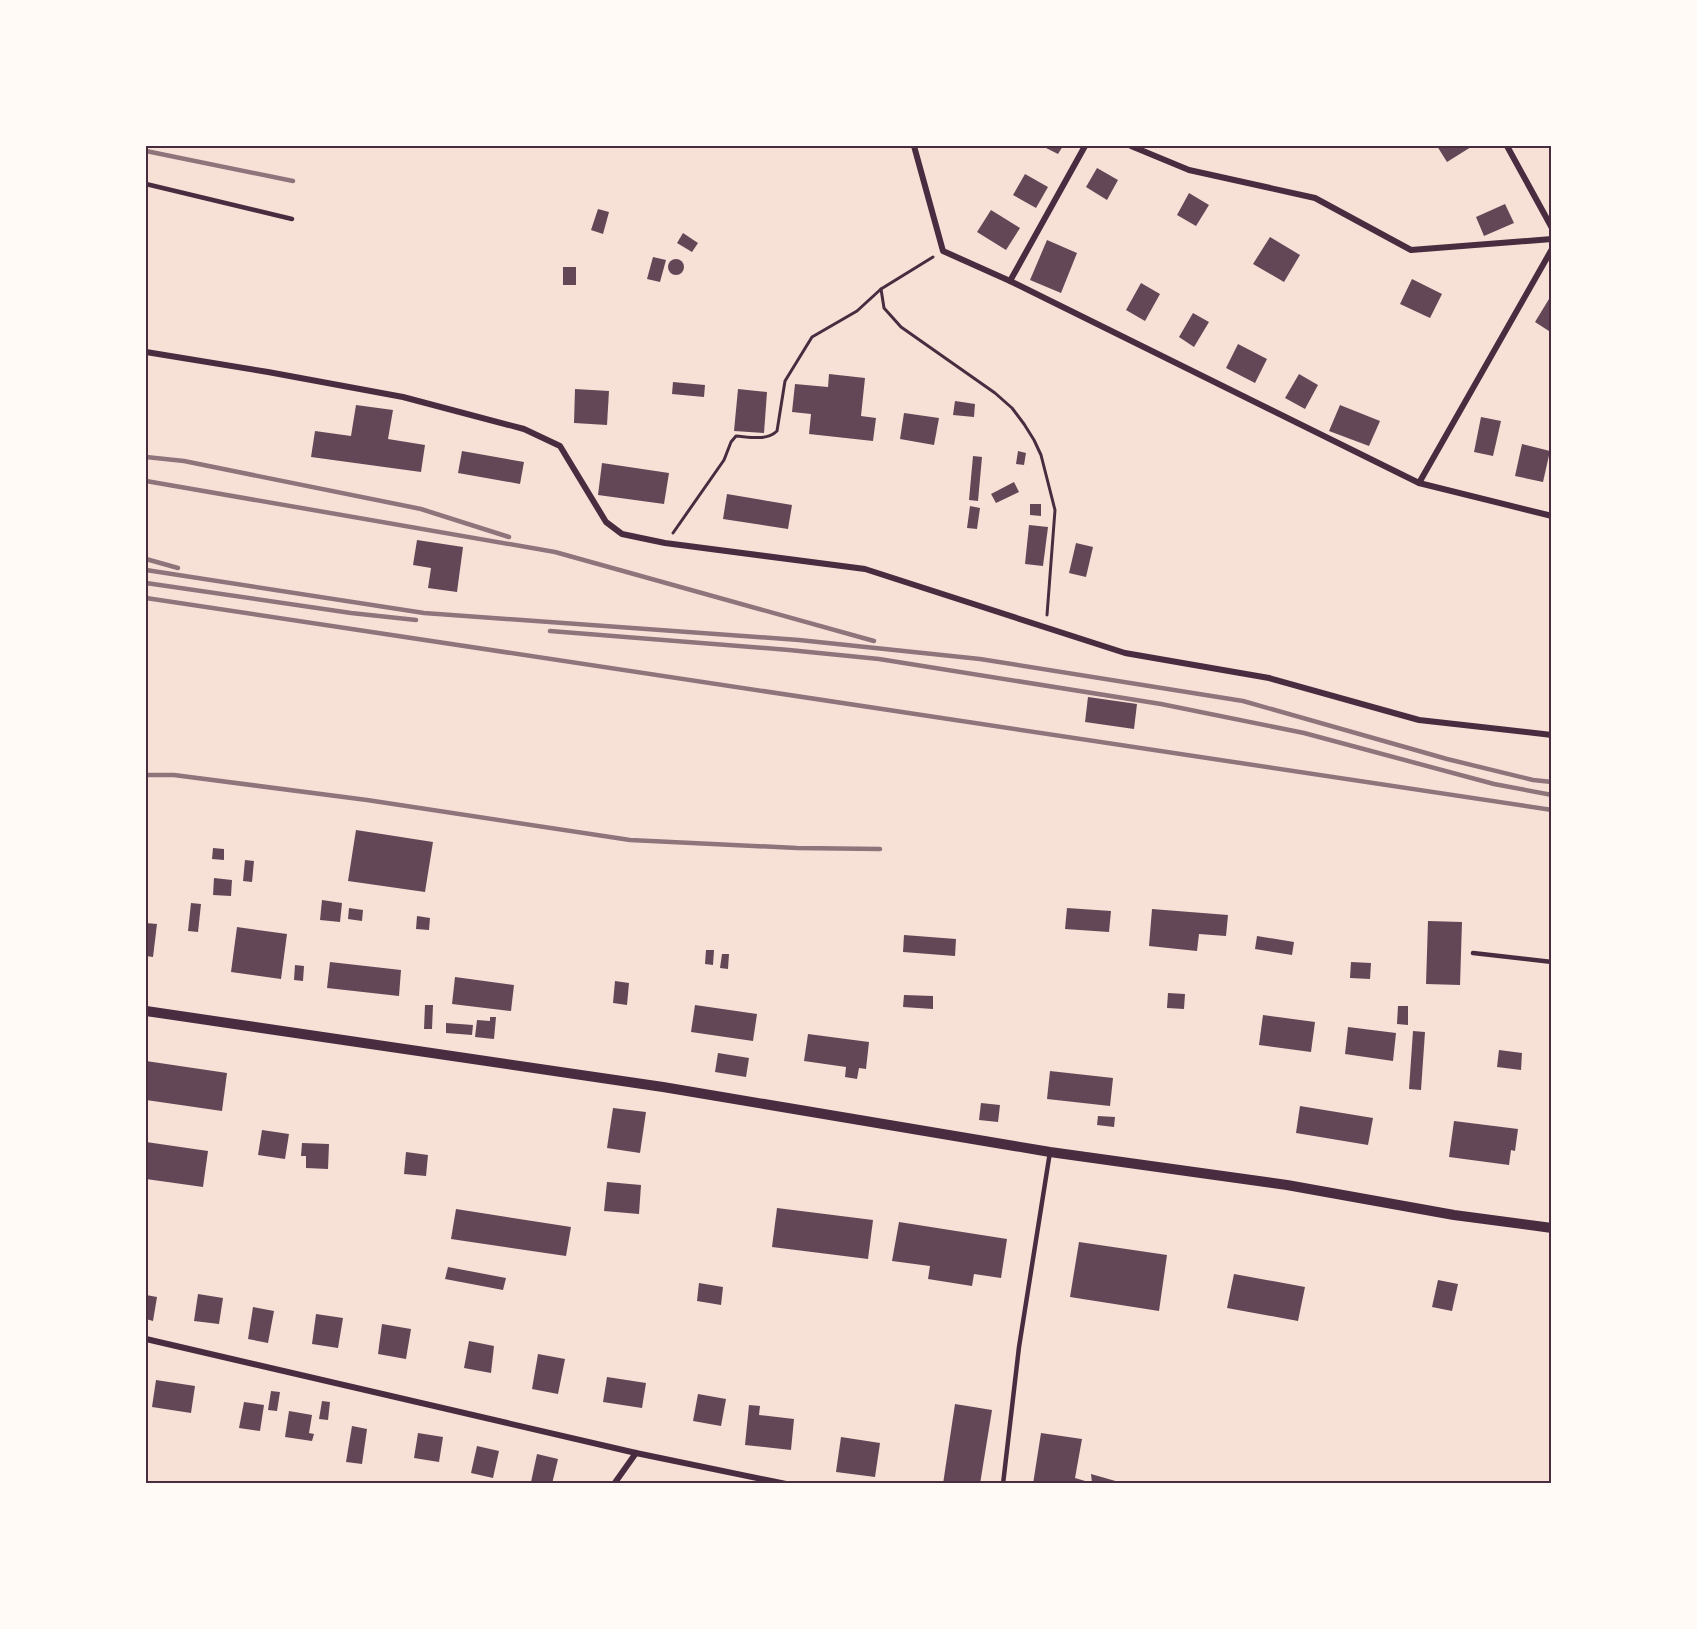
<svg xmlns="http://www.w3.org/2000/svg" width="1697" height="1629" viewBox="0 0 1697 1629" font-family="'PT Sans',sans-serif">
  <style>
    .building { fill: #644757 }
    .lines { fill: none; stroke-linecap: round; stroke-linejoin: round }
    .path { stroke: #4a2c40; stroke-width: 3 }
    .service { stroke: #4a2c40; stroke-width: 4.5 }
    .minor { stroke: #4a2c40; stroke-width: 6 }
    .tertiary { stroke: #4a2c40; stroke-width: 10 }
    .rail { stroke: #8f747c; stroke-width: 4.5 }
    .neatline { fill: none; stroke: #4a2c40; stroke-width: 2 }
  </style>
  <rect width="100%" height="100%" fill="#f7e1d7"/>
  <g class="building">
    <polygon points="1042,146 1063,146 1058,154"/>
    <polygon points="1437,146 1470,146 1471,147 1447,162"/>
    <polygon points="1097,168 1118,180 1107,200 1086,187"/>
    <polygon points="1025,174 1048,187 1036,208 1013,195"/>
    <polygon points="1189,193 1209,205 1196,226 1177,215"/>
    <polygon points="1505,204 1514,223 1484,236 1476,217"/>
    <polygon points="598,209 609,212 603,234 591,230"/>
    <polygon points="991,210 1020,228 1006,250 977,232"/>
    <polygon points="683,233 698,243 692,252 677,243"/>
    <polygon points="1270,237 1300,255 1284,282 1253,264"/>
    <polygon points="1047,240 1077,253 1061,293 1030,280"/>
    <polygon points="653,257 666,260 660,282 647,279"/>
    <circle cx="676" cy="267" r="8"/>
    <rect x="563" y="267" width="13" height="18"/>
    <polygon points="1412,279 1442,294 1430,318 1400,304"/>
    <polygon points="1141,283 1160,294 1145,321 1126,310"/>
    <polygon points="1549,299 1552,300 1552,333 1535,322"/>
    <polygon points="1193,313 1209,322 1194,347 1179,337"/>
    <polygon points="1238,344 1267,359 1255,383 1226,368"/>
    <polygon points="829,374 865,378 861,416 876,418 873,441 809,434 811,414 792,412 795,384 828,387"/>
    <polygon points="1299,374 1318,385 1305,409 1285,398"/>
    <polygon points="673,382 705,385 704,397 672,394"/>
    <polygon points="575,389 609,391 607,425 574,423"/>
    <polygon points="738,389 767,392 764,433 734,431"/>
    <polygon points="955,401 975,404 974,417 953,415"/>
    <polygon points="356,405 393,410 388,439 425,445 421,472 311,457 315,431 351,436"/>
    <polygon points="1340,405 1380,421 1369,446 1329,431"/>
    <polygon points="904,413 939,418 934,445 900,439"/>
    <polygon points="1481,417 1501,421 1493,456 1474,452"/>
    <polygon points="1522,444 1550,451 1543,482 1515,476"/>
    <polygon points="462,451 524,462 520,484 458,473"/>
    <polygon points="1018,451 1026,453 1024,465 1016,464"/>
    <polygon points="973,456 982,457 978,501 969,500"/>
    <polygon points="602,463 669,473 664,504 598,495"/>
    <polygon points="1014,482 1019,492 996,503 991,494"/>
    <polygon points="727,494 792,505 788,529 723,519"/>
    <polygon points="1030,504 1041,504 1041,516 1030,515"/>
    <polygon points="970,506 980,508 977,529 967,528"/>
    <polygon points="1029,525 1048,527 1043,566 1025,564"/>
    <polygon points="417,540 463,547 457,592 428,588 431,568 413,565"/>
    <polygon points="1076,543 1093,547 1086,577 1069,573"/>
    <polygon points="1088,697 1137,704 1134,729 1085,722"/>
    <polygon points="356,830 433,842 425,892 348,881"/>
    <polygon points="213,848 224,849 224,860 212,859"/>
    <polygon points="245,860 254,861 252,882 243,881"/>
    <polygon points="214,878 232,880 231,896 213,895"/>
    <polygon points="322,900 342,903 340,922 320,920"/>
    <polygon points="191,903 201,904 198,932 188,931"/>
    <polygon points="349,908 363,910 362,921 348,919"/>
    <polygon points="1067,908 1111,911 1109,932 1065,929"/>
    <polygon points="1152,909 1228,915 1226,936 1199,934 1197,951 1149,946"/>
    <polygon points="417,916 430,918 429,930 416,929"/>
    <polygon points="1428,921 1462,922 1460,985 1426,984"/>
    <polygon points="146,923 157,924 153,957 146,956"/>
    <polygon points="237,927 287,934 281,979 231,972"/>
    <polygon points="904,935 956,939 955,956 903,952"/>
    <polygon points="1257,936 1294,942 1292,955 1255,949"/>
    <polygon points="706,950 714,950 713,965 705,964"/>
    <polygon points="722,954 729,954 728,969 720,968"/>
    <polygon points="330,962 401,970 399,996 327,988"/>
    <polygon points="1351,962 1371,963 1370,979 1350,978"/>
    <polygon points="295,965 304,966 303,981 294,980"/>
    <polygon points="455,977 514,985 511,1011 452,1004"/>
    <polygon points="615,981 629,983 627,1005 613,1003"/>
    <polygon points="1168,993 1185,994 1184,1009 1167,1008"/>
    <polygon points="904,995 933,996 933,1009 903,1007"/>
    <polygon points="425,1005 433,1005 432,1029 424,1029"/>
    <polygon points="695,1005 757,1014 753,1041 691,1032"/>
    <polygon points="1398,1006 1408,1006 1408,1025 1397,1024"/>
    <polygon points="1263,1015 1315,1022 1311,1052 1259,1045"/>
    <polygon points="490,1017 496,1017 494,1039 475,1037 477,1020 490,1021"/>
    <polygon points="446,1023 473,1025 472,1035 446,1033"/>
    <polygon points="1348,1027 1396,1033 1393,1061 1345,1054"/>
    <polygon points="1413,1031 1425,1032 1421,1090 1409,1089"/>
    <polygon points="808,1034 869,1042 866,1069 859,1068 857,1079 845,1077 846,1067 804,1061"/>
    <polygon points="1499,1050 1522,1053 1521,1070 1497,1067"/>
    <polygon points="718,1053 749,1058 746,1077 715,1072"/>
    <polygon points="146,1061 227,1073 222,1111 146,1100"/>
    <polygon points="1050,1071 1113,1078 1110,1106 1047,1099"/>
    <polygon points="981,1103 1000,1105 998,1122 979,1120"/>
    <polygon points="1300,1106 1373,1118 1368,1145 1296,1133"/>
    <polygon points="613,1108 646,1112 640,1153 607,1148"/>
    <polygon points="1098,1116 1115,1117 1114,1127 1097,1125"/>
    <polygon points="1454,1121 1518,1129 1515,1151 1511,1150 1509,1165 1449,1157"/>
    <polygon points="262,1130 289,1134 285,1159 258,1155"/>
    <polygon points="146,1142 208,1151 203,1187 146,1179"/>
    <polygon points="302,1143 329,1144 328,1169 306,1168 306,1156 301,1156"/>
    <polygon points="406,1152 428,1155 426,1176 404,1174"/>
    <polygon points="607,1182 641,1185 639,1214 604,1211"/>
    <polygon points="777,1208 873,1220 868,1259 772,1247"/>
    <polygon points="456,1209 571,1227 566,1256 451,1239"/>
    <polygon points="899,1222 1007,1239 1001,1278 974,1274 972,1286 928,1279 930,1266 892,1261"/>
    <polygon points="1079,1242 1167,1255 1159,1311 1070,1297"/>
    <polygon points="448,1267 506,1278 503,1290 445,1279"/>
    <polygon points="1234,1274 1305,1287 1298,1321 1227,1308"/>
    <polygon points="1438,1280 1458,1284 1452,1311 1432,1307"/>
    <polygon points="699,1283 723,1287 721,1305 697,1301"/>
    <polygon points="198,1294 223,1298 219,1324 194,1321"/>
    <polygon points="146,1295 157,1297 153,1321 146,1319"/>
    <polygon points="253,1307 274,1311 268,1343 248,1339"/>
    <polygon points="316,1314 343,1318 338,1348 312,1344"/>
    <polygon points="382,1324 411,1329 406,1359 378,1354"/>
    <polygon points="469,1341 494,1346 491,1373 464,1368"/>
    <polygon points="538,1354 565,1359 558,1394 532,1389"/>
    <polygon points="607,1377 646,1383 642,1408 603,1402"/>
    <polygon points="156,1380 195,1386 191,1413 152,1407"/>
    <polygon points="271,1391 280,1392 277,1411 268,1410"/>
    <polygon points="698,1394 726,1399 721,1426 693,1421"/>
    <polygon points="322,1401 330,1402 328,1420 319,1419"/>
    <polygon points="244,1402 264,1405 260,1431 239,1428"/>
    <polygon points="955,1404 992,1410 980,1484 943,1484"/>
    <polygon points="749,1405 760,1406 759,1415 794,1419 791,1450 745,1445"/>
    <polygon points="289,1411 312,1415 309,1433 314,1434 312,1441 285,1437"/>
    <polygon points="352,1426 367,1429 362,1464 346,1462"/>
    <polygon points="418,1433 443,1437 439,1462 414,1458"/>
    <polygon points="1041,1433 1082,1439 1075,1478 1092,1483 1091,1474 1126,1484 1033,1484"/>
    <polygon points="841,1437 880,1443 875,1477 836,1472"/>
    <polygon points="477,1446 499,1451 493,1478 471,1473"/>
    <polygon points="537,1454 558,1459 552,1484 531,1482"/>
  </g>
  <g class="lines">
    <g class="path">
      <polyline points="881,289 884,308 901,327 995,393 1012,408 1024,424 1034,440 1041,455 1055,510 1047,615"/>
      <path d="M673 533 724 460 731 442 736 436C750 437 767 441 777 431L785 381 812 337 857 311 881 289 933 257"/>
    </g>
    <g class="service">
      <polyline points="146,184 292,219"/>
      <polyline points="1473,953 1552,962"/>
      <polyline points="1003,1484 1019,1347 1050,1152"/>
    </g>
    <g class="minor">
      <polyline points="914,146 943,251 1010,281 1419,483 1552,516"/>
      <polyline points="1131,146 1189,170 1315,198 1411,250 1552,239"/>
      <polyline points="1507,146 1552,228"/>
      <polyline points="1010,281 1085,146"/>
      <polyline points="146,352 268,372 403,397 524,429 560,446 606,522 622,534 665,543 865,569 1125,653 1269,678 1419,720 1552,735"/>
      <polyline points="1419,483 1552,249"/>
      <polyline points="146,1339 636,1453 786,1484"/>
      <polyline points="614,1484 636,1453"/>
    </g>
    <polyline class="tertiary" points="146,1011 663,1087 1050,1152 1287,1185 1454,1215 1552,1228"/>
    <g class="rail">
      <polyline points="146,151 293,181"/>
      <polyline points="146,457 184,461 421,509 509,537"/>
      <polyline points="146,481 555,552 874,641"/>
      <polyline points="146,559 178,568"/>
      <polyline points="146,570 424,613 799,640 980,659 1243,701 1447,759 1533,780 1552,782"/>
      <polyline points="146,583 351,613 416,620"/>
      <polyline points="146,598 1552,810"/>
      <polyline points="550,631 789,650 879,659 1161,704 1304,733 1494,784 1552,795"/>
      <polyline points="146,775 174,775 367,800 630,840 797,848 880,849"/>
    </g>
  </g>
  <rect width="1697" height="1629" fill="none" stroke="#fffaf5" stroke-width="294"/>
  <rect x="147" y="147" width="1403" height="1335" class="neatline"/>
</svg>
